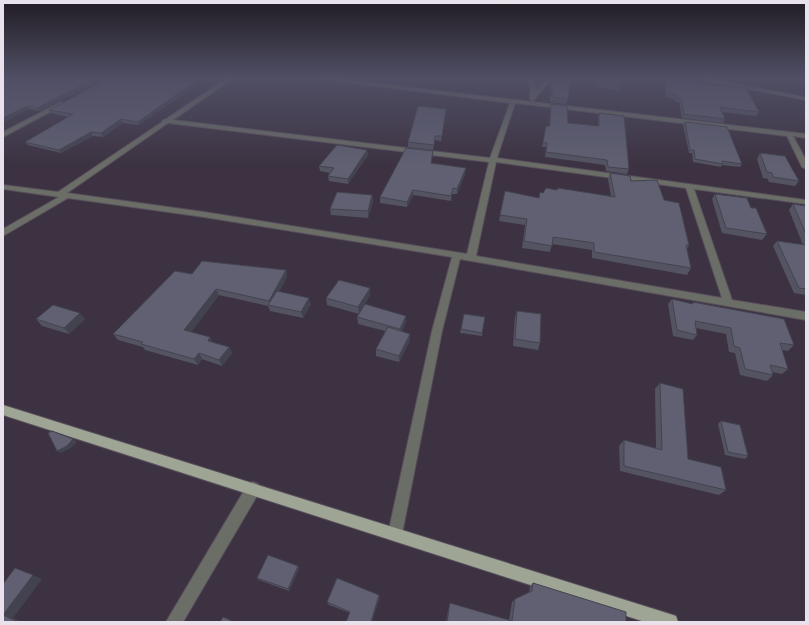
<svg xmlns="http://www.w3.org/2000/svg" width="809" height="625" viewBox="0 0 809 625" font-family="'Space Grotesk',sans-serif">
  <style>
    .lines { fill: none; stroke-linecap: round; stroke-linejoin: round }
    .minor-casing { stroke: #584e5c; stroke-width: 2 }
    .major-casing { stroke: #584e5c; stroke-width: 2 }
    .minor { fill: #6b6e66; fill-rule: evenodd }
    .major { fill: #9fa594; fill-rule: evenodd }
    .wall { fill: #535362 }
    .shaded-wall { fill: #434350 }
    .building { fill: #606072; stroke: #434350 }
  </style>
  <rect width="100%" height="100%" fill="#3c3241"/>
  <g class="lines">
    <defs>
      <g id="minor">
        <path d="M227 78H234L173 120 490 158 510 103 313 78H330L806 134V138L793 136 806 160V169L802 167 787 136 515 103 497 158 806 200V204L694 189 732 300 806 312V320L460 259 442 331 402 534 400 539 395 541 390 539 388 534 432 331 452 257 204 217 68 198 3 236V229L59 197 3 189V185L58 192 162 122 163 120 166 119ZM168 123 489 162 467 254 204 212 67 193ZM496 162 686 188 722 298 476 256Z"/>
        <path d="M525 78H531L536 86V90C543 82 547 78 558 78L547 84 533 101 530 99V86Z"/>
        <polygon points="703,78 804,97 806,98 806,100 705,81"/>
        <polygon points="61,102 63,103 63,105 3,137 3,132"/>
        <polygon points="253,482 258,484 260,489 258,494 183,622 166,622 248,484"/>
      </g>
      <polygon id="major" points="3,405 670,614 676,616 678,622 645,622 3,415"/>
    </defs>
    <use href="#minor" class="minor-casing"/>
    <use href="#major" class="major-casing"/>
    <use href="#minor" class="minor"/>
    <use href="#major" class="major"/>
  </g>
  <g class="wall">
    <polygon points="3,78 104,78 40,111 29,109"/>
    <polygon points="109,78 179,78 178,79 196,85 139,125 123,123 103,137 93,136 61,153 28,145 25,142 68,117 51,113 49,110"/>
    <polygon points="552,78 568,99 566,104 550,102 551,84"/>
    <polygon points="595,78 620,78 620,85 619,90 595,87"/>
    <polygon points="666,78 674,78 698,83 759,112 756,116 722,112 725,119 723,123 682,118 679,102 676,102 675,99 665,97 665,81"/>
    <polygon points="551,104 568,123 598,126 598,118 599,113 629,169 627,174 606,171 605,165 545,157 546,147 542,147 546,126 549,126 550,109"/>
    <polygon points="446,113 441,141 435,140 433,150 408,147 408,142"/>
    <polygon points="685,122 742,164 740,167 722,165 721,167 693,162 692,153 689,153 683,125"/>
    <polygon points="367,150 368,155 348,184 329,181 328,176 330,173 320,171 319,166"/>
    <polygon points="433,151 431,163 466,168 465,174 457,194 452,194 451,201 413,195 407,207 380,203 380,197"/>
    <polygon points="760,153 799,181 795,186 769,182 768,179 763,178 757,159"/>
    <polygon points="610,173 631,181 664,200 689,245 687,249 691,268 687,275 592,258 592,250 552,244 550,252 522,248 525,225 499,221 505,191 539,198 543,193 557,190 611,196 608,179"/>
    <polygon points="715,194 751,208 767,234 762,240 722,233 712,199"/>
    <polygon points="372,195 373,201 368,218 331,215 330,209"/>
    <polygon points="793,204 806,206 806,295 794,293 773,246 777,241 803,245 789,210"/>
    <polygon points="286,270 287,276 279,292 311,304 303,318 270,311 268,306 219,295 191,332 213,342 229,347 232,353 222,366 202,359 198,365 145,350 143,347 118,340 113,334 192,274"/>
    <polygon points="370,288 370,295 359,314 327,305 326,298"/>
    <polygon points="672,299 692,304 693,302 794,345 788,351 782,350 788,369 782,374 772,372 773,375 767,381 740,375 735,353 729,352 726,334 696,328 697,335 693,340 673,336 668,304"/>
    <polygon points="517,311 540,343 538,350 513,346 515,317"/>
    <polygon points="464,314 485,317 482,336 460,333"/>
    <polygon points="357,317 406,322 402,331 410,340 399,362 376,356 376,349 385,331 358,324"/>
    <polygon points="36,319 85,319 69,334 42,326"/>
    <polygon points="660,383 688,459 726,490 719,495 620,471 619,446 624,440 656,448 655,389"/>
    <polygon points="721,421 748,456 745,459 725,455 718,424"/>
    <polygon points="298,566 299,568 289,591 259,580 257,578"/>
    <polygon points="533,583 626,622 446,622 449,606 450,603 509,620 512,602 515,599 529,593 530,586"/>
    <polygon points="379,595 380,598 350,613 329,605 327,602"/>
  </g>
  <g class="shaded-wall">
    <polygon points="95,78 104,78 40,111 38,108"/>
    <polygon points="195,81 196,85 139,125 138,122"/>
    <polygon points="27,106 29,109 3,123 3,118"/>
    <polygon points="121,119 123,123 103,137 101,133"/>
    <polygon points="91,132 93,136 61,153 59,150"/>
    <polygon points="367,150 368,155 348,184 348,179"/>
    <polygon points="466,168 465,174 457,194 457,189"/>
    <polygon points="413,190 413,195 407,207 407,202"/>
    <polygon points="372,195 373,201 368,218 368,211"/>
    <polygon points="286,270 287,276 272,306 271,306 269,301"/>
    <polygon points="370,288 370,295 359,314 358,307"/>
    <polygon points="216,289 219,295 188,336 184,330"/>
    <polygon points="309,298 311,304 303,318 301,312"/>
    <polygon points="80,313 85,319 69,334 64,328"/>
    <polygon points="406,316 406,322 400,335 400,329"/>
    <polygon points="410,334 410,340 399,362 399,356"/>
    <polygon points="210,337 213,343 208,341"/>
    <polygon points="229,347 232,353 222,366 219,360"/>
    <polygon points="199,353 202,359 198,365 194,359"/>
    <polygon points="73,439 77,442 71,448 61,453 57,451"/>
    <polygon points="298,566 299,568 289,591 288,589"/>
    <polygon points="15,568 42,579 13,618 23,622 18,622 3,615"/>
    <polygon points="379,595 380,598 372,622 371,622"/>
  </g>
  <g class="building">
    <polygon points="3,78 95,78 38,108 27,106 3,118"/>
    <polygon points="109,78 173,78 172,78 195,81 138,122 121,119 101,133 91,132 59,150 25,142 73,114 49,110"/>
    <polygon points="552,78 571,81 568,99 552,97"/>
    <polygon points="596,78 620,78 620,85 596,82"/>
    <polygon points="666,78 674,78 697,81 698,83 746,88 759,112 720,107 725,119 684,114 681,98 678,98 677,95 666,93"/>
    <polygon points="551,104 567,106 568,123 599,126 599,113 624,116 629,169 608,167 607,160 546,152 547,143 543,142 546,126 550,126"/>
    <polygon points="418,106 446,109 442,136 435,136 434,145 408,142"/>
    <polygon points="685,122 727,127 742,164 722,161 723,164 695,159 694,150 690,150"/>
    <polygon points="337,145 367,150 348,179 328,176 334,168 319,166"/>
    <polygon points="406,148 433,151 431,163 466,168 457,189 453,188 451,196 413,190 407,202 380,197"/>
    <polygon points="760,153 785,156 799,181 773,177 772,173 767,172"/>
    <polygon points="610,173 630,176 631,181 657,180 664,200 679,203 689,245 686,245 691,268 594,252 594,243 553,237 552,246 524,241 527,219 500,215 505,191 539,198 540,192 543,193 546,188 557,190 558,188 615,197"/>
    <polygon points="337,192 372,195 368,211 330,209"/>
    <polygon points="715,194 747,198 751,208 756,208 767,234 726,228"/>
    <polygon points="793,204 806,206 806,234"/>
    <polygon points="777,241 806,245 806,289 799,288"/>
    <polygon points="202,261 286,270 269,301 216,289 184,330 210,337 208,341 229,347 219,360 199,353 194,359 141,344 143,342 113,334 175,271 192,274"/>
    <polygon points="339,280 370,288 358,307 326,298"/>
    <polygon points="277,291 309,298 301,312 268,305"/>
    <polygon points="672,299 693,304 693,302 784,319 794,345 780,343 788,369 770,365 773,375 745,369 740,348 734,346 731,328 695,321 697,335 677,330"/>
    <polygon points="365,304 406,316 400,329 357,317"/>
    <polygon points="53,305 80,313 64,328 36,319"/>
    <polygon points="517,311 541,314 540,343 515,339"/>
    <polygon points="464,314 485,317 482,333 461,329"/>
    <polygon points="388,327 410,334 399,356 376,349"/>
    <polygon points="660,383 683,389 688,459 721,467 726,490 624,466 624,440 662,450"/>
    <polygon points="721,421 740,425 748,456 728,452"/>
    <polygon points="52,431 73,439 67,446 57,451 48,433"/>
    <polygon points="268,555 298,566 288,589 257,578"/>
    <polygon points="15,568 33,575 3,615 3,584"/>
    <polygon points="337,578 379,595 371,622 346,622 350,612 327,602"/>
    <polygon points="533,583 626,612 626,622 447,622 450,603 512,621 515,599 532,591"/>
    <polygon points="3,615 18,622 3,622"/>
    <polygon points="223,617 234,622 220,622"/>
  </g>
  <linearGradient id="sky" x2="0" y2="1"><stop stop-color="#211c24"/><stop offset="0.47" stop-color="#504f65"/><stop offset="1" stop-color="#504f65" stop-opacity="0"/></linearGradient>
  <rect width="809" height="166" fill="url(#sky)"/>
  <rect width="809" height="625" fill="none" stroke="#e9e2ec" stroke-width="8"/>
</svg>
